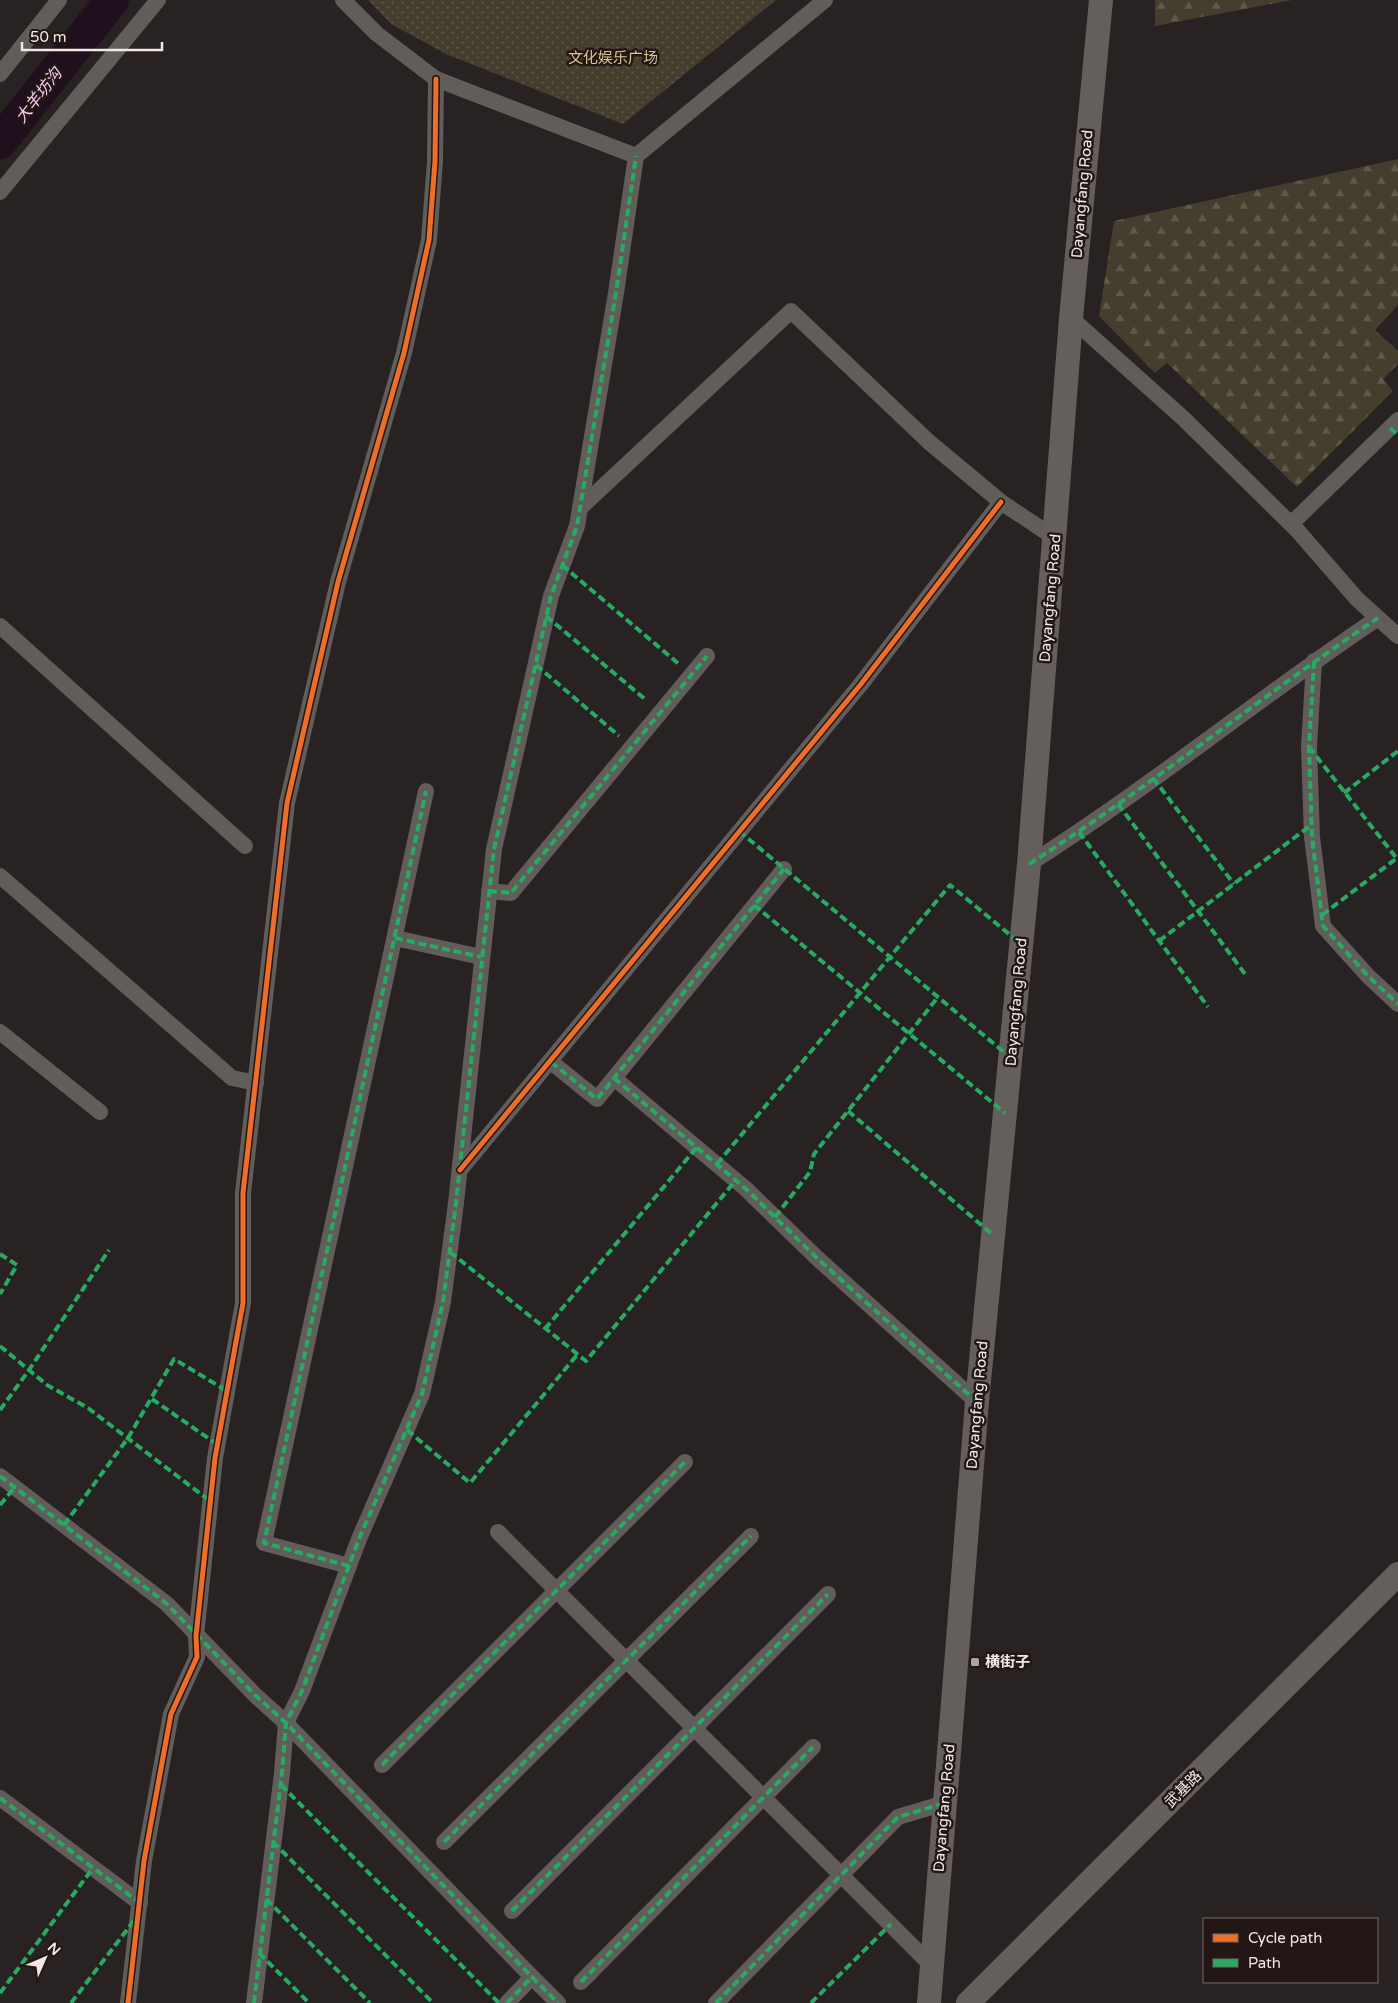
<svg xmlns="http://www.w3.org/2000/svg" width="1398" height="2003" viewBox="0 0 1398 2003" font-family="'Varela Round','Noto Sans SC',sans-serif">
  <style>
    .grass { fill: url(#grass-dots) }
    .forest { fill: url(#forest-firs) }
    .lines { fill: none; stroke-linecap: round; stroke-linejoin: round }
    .river { stroke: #20101d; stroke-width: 34 }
    .street { stroke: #605d5a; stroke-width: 16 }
    .secondary { stroke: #645e5c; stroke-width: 24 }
    .quiet { stroke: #26ab63; stroke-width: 4; stroke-dasharray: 8 4; stroke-linecap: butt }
    .cycleway-casing { stroke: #221715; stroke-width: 8 }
    .cycleway { stroke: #ee6e29; stroke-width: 5 }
    .poi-dot { fill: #aba3a2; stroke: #221715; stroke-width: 2 }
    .labels { text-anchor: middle; stroke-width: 5; stroke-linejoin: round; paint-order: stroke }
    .park-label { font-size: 15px; fill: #dcc694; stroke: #221715 }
    .street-label { font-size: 15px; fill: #f1e8e7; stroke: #221715 }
    .poi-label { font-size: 15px; font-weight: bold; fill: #f1e8e7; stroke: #221715; text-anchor: start }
    .water-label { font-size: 16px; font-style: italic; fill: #f8cbf1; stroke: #221715 }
  </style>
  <defs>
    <pattern id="grass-dots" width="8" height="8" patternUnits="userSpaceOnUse" patternTransform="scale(1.25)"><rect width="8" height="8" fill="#453e2e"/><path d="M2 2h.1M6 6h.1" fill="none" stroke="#605a4c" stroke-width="1.8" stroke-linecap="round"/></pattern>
    <pattern id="forest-firs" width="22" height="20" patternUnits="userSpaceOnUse" patternTransform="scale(1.25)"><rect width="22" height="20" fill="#453e2e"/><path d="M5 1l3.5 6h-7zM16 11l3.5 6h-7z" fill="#605a4c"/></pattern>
  </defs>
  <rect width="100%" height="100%" fill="#282222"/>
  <polygon class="grass" points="368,0 776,0 623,124 446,54 391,24"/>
  <g class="forest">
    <polygon points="1155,0 1292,0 1155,26"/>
    <polygon points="1398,159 1398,305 1375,330 1398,351 1398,364 1383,379 1393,391 1297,487 1167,363 1155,373 1099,316 1114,221"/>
  </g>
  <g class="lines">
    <polyline class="river" points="0,142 112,0"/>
    <g class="street">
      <polyline points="343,0 377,34 436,79 636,156 825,0"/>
      <polyline points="0,74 59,0"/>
      <polyline points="0,192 158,0"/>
      <polyline points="1071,318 1183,418 1297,530 1357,599 1398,636"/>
      <polyline points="580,508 791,311 929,442 1001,502 1055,538"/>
      <polyline points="1291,524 1398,420"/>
      <polyline points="0,626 245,846"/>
      <polyline points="1314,661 1309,747 1312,837 1323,926 1368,976 1398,1004"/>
      <path d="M1029 864C1149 788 1260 697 1378 618"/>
      <polyline points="0,876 232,1078 256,1083"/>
      <polyline points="489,891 511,893 707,656"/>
      <polyline points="395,938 481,957"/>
      <polyline points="0,1032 100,1112"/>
      <polyline points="551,1062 597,1099 784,869"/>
      <polyline points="614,1078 746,1189 817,1258 977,1402"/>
      <polyline points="460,1170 861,684 1001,502"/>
      <polyline points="0,1476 167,1604 255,1695 286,1723 532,1977"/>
      <polyline points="498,1532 932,1966"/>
      <polyline points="349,1566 264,1543 426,791"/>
      <polyline points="382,1765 685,1462"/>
      <polyline points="0,1798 140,1903"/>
      <polyline points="444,1842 751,1536"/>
      <polyline points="512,1911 828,1594"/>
      <polyline points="581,1982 813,1747"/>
      <polyline points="128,2003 144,1861 171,1714 197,1657 196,1636 215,1458 243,1303 243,1193 287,803 338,582 404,353 429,240 435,161 436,79"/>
      <polyline points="254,2003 282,1773 286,1723 302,1691 359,1539 422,1394 443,1302 456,1203 494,849 551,596 577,526 616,293 636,156"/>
      <polyline points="507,2003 532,1977 558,2003"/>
      <polyline points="716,2003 898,1817 945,1803"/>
    </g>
    <g class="secondary">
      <polyline points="929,2003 977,1402 1029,864 1071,318 1101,0"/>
      <polyline points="968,2003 1398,1574"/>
    </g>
    <g class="quiet">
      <polyline points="1390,428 1398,435"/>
      <polyline points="562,565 680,665"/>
      <polyline points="546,616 646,700"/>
      <polyline points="1314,661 1309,747 1312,837 1323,926 1368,976 1398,1004"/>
      <polyline points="536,665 619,736"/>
      <polyline points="1309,747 1398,860"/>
      <polyline points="1153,778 1234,884"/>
      <polyline points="1344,793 1398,751"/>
      <polyline points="1118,804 1245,974"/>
      <polyline points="739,831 1011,1058"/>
      <polyline points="1079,832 1208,1007"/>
      <path d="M1029 864C1149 788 1260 697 1378 618"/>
      <polyline points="489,891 511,893 707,656"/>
      <polyline points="754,905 1005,1113"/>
      <polyline points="1322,915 1397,858"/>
      <polyline points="395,938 481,957"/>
      <polyline points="1159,941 1311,825"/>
      <polyline points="551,1062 597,1099 784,869"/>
      <polyline points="614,1078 746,1189 817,1258 977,1402"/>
      <polyline points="848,1111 993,1235"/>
      <polyline points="717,1164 950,885 1021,944"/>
      <polyline points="775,1217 810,1172 814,1154 938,997"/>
      <polyline points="450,1252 586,1361 736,1180"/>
      <polyline points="0,1254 17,1265 0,1294"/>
      <polyline points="545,1329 697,1147"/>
      <polyline points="0,1346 47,1385 88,1408 210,1501"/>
      <polyline points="152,1399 218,1445"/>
      <polyline points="0,1410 29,1370 109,1250"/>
      <polyline points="407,1430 470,1483 577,1355"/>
      <polyline points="0,1476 167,1604 255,1695 286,1723 532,1977"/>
      <polyline points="0,1505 15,1487"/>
      <polyline points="64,1525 128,1438 174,1359 227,1391"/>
      <polyline points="349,1566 264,1543 426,791"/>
      <polyline points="382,1765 685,1462"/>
      <polyline points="281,1785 499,2003"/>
      <polyline points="0,1798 140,1903"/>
      <polyline points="273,1842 433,2003"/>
      <polyline points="444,1842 751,1536"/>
      <polyline points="266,1899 370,2003"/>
      <polyline points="512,1911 828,1594"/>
      <polyline points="259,1953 309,2003"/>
      <polyline points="581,1982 813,1747"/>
      <polyline points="0,1993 93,1868"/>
      <polyline points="71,2003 136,1918"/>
      <polyline points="254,2003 282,1773 286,1723 302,1691 359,1539 422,1394 443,1302 456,1203 494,849 551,596 577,526 616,293 636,156"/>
      <polyline points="507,2003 532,1977 558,2003"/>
      <polyline points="716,2003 898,1817 945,1803"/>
      <polyline points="811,2003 891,1924"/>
    </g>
    <defs>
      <g id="cycleway">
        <polyline points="460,1170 861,684 1001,502"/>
        <polyline points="128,2003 144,1861 171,1714 197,1657 196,1636 215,1458 243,1303 243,1193 287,803 338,582 404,353 429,240 435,161 436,79"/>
      </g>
    </defs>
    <use href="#cycleway" class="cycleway-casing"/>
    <use href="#cycleway" class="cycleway"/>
  </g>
  <rect class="poi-dot" x="970" y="1657" width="10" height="10" rx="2.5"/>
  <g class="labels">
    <g class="park-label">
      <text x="613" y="63">文化娱乐广场</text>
    </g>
    <g class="street-label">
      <text transform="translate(1082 194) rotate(-85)" y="5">Dayangfang Road</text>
      <text transform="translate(1050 598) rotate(-85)" y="5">Dayangfang Road</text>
      <text transform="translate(1016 1002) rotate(-85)" y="5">Dayangfang Road</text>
      <text transform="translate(977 1405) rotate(-85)" y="5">Dayangfang Road</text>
      <text transform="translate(1183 1789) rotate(-45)" y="5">武基路</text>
      <text transform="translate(944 1808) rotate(-85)" y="5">Dayangfang Road</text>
    </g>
    <g class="poi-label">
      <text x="985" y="1667">横街子</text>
    </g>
    <g class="water-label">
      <text transform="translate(38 95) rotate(-52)" y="6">大羊坊沟</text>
    </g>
  </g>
  <rect x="1203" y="1918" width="175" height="65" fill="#221715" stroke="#756b69"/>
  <rect x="1213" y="1934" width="25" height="8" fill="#ee6e29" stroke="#756b69"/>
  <text x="1248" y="1943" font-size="15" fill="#f1e8e7">Cycle path</text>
  <rect x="1213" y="1959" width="25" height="8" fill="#26ab63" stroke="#756b69"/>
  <text x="1248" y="1968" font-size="15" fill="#f1e8e7">Path</text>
  <g transform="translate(45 1958) rotate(45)" stroke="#221715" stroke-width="4" paint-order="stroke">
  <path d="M0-4L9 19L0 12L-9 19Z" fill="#f1e8e7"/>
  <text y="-8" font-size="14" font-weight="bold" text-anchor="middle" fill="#f1e8e7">N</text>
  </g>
  <path d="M22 42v8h140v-8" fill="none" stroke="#f1e8e7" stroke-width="2.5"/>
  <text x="30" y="42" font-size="15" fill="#f1e8e7" stroke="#221715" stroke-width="4" paint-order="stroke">50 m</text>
</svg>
